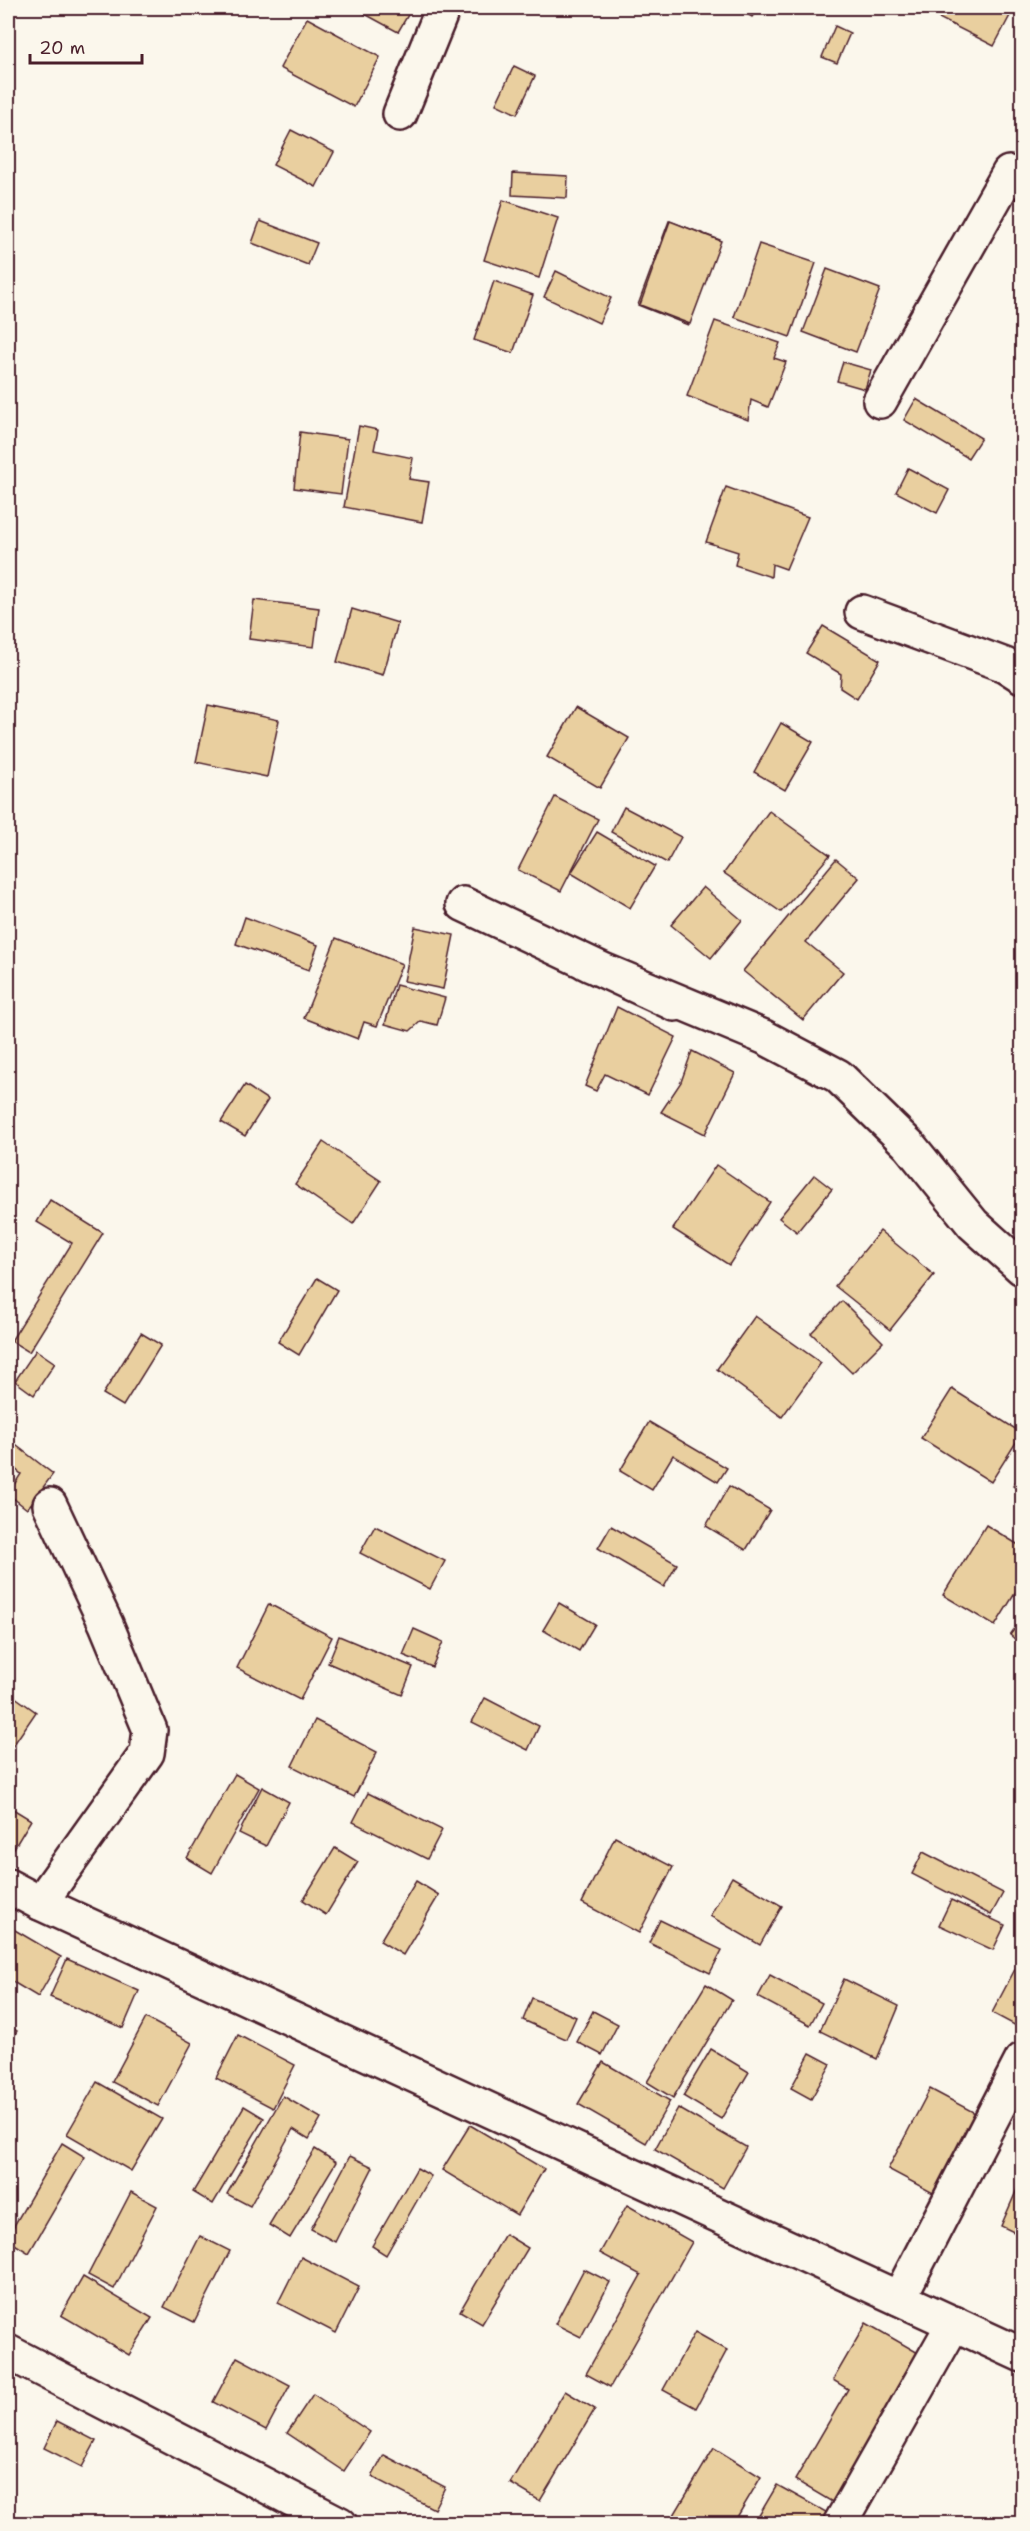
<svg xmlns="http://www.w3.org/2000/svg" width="1030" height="2531" viewBox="0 0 1030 2531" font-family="'Shantell Sans',sans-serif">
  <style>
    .building { fill: #e9cf9f; stroke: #4a1f2b; stroke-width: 1.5 }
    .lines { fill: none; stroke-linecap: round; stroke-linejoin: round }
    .minor-casing { stroke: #4a1f2b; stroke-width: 38 }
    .minor { stroke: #fbf7ec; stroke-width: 33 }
  </style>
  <rect width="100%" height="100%" fill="#fbf7ec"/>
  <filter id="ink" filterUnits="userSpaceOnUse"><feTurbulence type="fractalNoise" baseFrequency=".0167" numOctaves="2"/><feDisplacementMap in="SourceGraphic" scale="12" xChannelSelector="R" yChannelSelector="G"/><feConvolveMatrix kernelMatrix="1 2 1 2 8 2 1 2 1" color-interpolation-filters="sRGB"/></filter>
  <g filter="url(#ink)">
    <g class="building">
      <polygon points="354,8 412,8 398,32"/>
      <polygon points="737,8 758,8 752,17"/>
      <polygon points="898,8 916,8 913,14"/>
      <polygon points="934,8 1014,8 994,46 931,14"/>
      <polygon points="307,18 380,57 354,107 280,68"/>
      <polygon points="835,26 850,33 837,63 822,57"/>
      <polygon points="514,66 535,76 517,114 496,104"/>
      <polygon points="291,130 334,152 316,187 273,165"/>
      <polygon points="513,173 568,176 567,198 512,195"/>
      <polygon points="503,200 558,218 539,278 484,260"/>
      <polygon points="260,221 317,243 308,265 252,243"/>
      <polygon points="669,221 720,240 688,325 638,305"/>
      <polygon points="670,221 721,241 690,324 640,305"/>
      <polygon points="759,244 816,263 790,337 734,317"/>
      <polygon points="827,269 880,289 856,352 803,332"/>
      <polygon points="556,271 611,298 599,323 544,297"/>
      <polygon points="494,281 533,295 513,353 474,340"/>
      <polygon points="715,321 780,343 774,358 786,362 768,407 751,400 748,420 687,396"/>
      <polygon points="843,362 871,370 865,389 837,381"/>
      <polygon points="916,399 981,438 968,458 904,420"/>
      <polygon points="359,426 378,430 374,450 413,458 409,479 429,482 422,522 344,507"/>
      <polygon points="300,432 348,439 341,494 294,488"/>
      <polygon points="908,468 949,490 937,513 896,492"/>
      <polygon points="726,487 808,517 786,569 772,564 771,577 735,565 738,552 706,542"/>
      <polygon points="254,600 319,608 314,647 249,639"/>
      <polygon points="352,609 398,623 383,675 337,662"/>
      <polygon points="823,626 880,660 857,699 840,688 841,674 806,653"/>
      <polygon points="208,705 279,720 267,777 196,762"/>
      <polygon points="576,707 629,738 600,788 547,757"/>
      <polygon points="781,723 813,742 785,790 754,772"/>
      <polygon points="555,797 598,819 561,891 518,870"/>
      <polygon points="624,807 681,837 667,863 611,832"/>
      <polygon points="769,811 830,855 781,912 724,873"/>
      <polygon points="597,832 655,866 630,908 571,873"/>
      <polygon points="836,859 859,878 806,942 843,972 803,1020 743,971"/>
      <polygon points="703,887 742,920 711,958 671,925"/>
      <polygon points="245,917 318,945 309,970 236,944"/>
      <polygon points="415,927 454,935 443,989 404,981"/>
      <polygon points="336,938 402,964 377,1026 364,1022 358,1039 304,1018"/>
      <polygon points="396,985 445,998 437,1025 421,1021 410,1031 385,1024"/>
      <polygon points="617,1007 676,1037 648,1095 605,1074 596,1091 585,1086"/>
      <polygon points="692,1051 735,1073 705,1134 661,1112 681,1082"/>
      <polygon points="245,1085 268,1100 245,1136 221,1122"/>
      <polygon points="323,1142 381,1181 353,1224 295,1184"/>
      <polygon points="716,1165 770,1202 729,1265 673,1229"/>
      <polygon points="814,1175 832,1189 797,1232 779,1218"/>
      <polygon points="50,1200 103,1233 29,1352 11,1341 72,1243 37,1222"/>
      <polygon points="880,1231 934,1275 890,1330 835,1286"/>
      <polygon points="317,1278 337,1290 299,1355 278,1342"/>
      <polygon points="842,1301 883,1342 852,1373 811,1333"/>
      <polygon points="755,1316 821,1363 782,1417 717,1369"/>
      <polygon points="141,1333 161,1345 123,1406 103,1394"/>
      <polygon points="36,1350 55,1363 34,1395 15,1381"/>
      <polygon points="952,1389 1022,1433 991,1482 921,1438"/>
      <polygon points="649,1422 727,1468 718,1482 673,1455 652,1490 620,1471"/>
      <polygon points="8,1439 53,1474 27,1509 8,1494 21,1474 8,1463"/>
      <polygon points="1022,1471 1022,1492 1013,1486"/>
      <polygon points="729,1486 770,1510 746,1550 706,1526"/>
      <polygon points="986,1525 1022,1547 1022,1582 995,1626 943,1595"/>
      <polygon points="375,1526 445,1561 430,1589 360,1553"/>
      <polygon points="611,1526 677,1564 664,1587 598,1548"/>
      <polygon points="559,1603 595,1624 579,1651 543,1630"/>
      <polygon points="269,1604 332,1637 300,1700 237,1668"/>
      <polygon points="1022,1619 1022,1645 1010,1635"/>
      <polygon points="414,1629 443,1642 432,1667 403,1655"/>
      <polygon points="339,1636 413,1667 402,1695 328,1663"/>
      <polygon points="8,1692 36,1712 8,1753"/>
      <polygon points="485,1698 539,1726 528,1750 472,1722"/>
      <polygon points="315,1720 377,1752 354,1797 292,1766"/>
      <polygon points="235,1774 259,1788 212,1873 187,1858"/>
      <polygon points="262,1787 289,1802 266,1846 239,1833"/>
      <polygon points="368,1793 442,1830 427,1859 353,1822"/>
      <polygon points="8,1806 31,1820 8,1858"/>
      <polygon points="615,1837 673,1867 639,1933 582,1903"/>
      <polygon points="335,1848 358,1862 326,1915 303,1900"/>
      <polygon points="923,1852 1003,1893 991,1915 912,1874"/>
      <polygon points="732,1877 782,1906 760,1945 710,1916"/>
      <polygon points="416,1881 439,1895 403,1955 380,1941"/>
      <polygon points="951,1900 1005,1925 993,1950 939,1925"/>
      <polygon points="660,1920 722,1950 710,1973 649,1943"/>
      <polygon points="8,1926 61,1957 38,1997 8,1979"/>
      <polygon points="1022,1956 1022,2029 992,2013"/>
      <polygon points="67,1959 139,1991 123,2028 50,1997"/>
      <polygon points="770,1975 822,2003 810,2025 758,1997"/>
      <polygon points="844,1979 899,2006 877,2059 820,2031"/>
      <polygon points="706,1984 732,2000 673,2098 647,2082"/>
      <polygon points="532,1998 576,2017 566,2039 523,2020"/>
      <polygon points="593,2011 618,2024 602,2055 577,2042"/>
      <polygon points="146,2018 192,2043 158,2106 112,2082"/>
      <polygon points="8,2025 17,2031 8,2046"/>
      <polygon points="238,2035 295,2065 273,2108 216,2078"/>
      <polygon points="711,2049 749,2072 721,2119 683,2096"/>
      <polygon points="810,2053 831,2064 811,2099 791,2088"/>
      <polygon points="603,2062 670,2101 646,2143 578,2104"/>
      <polygon points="97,2082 162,2119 131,2171 67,2134"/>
      <polygon points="930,2089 977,2114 933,2193 888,2169"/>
      <polygon points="283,2096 321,2118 309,2139 293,2129 250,2206 227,2194"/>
      <polygon points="244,2106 264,2118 213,2204 193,2192"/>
      <polygon points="678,2108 746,2147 723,2188 655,2149"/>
      <polygon points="470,2125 544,2169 517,2215 442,2170"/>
      <polygon points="62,2143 85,2157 29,2253 8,2240 8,2236"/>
      <polygon points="315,2149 336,2162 290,2238 269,2225"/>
      <polygon points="350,2156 373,2167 335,2242 311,2229"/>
      <polygon points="417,2168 431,2176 386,2255 372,2246"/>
      <polygon points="1022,2178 1022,2236 1001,2226"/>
      <polygon points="131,2192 157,2206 114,2289 88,2275"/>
      <polygon points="627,2205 692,2242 610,2387 586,2374 641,2275 600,2253"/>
      <polygon points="505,2234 528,2248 482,2324 460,2311"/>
      <polygon points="200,2236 230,2251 194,2322 164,2307"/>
      <polygon points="301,2257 359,2287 336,2333 278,2303"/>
      <polygon points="584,2269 610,2282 581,2337 555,2324"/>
      <polygon points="83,2277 152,2318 129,2355 61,2315"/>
      <polygon points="866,2323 927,2358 839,2506 795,2480 848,2389 833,2380"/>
      <polygon points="695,2332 727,2350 696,2408 663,2390"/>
      <polygon points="237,2357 290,2385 266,2430 213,2402"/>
      <polygon points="565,2391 595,2409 540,2501 510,2483"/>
      <polygon points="313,2394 370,2432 344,2471 287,2433"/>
      <polygon points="57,2421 96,2441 82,2467 44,2448"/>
      <polygon points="714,2448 761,2477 733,2524 688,2524 674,2515"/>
      <polygon points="384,2455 445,2487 434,2509 372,2477"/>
      <polygon points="777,2485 835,2517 831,2524 754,2524"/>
    </g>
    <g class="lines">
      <defs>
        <g id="minor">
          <polyline points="400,114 443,8"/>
          <polyline points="880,401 1009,173 1022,181"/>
          <polyline points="862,612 1005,665 1022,676"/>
          <polyline points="463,904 675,1004 585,962 591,965 764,1037 838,1076 909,1145 973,1224 1022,1268"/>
          <polyline points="8,1886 40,1903 1022,2355"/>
          <polyline points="40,1903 147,1753 150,1730 106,1624 50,1505"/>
          <polyline points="899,2298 1022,2060"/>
          <polyline points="8,2352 340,2524"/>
          <polyline points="840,2524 954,2323"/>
        </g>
      </defs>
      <use href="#minor" class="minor-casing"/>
      <use href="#minor" class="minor"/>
    </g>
  </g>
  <rect width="1030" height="2531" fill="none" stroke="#fbf7ec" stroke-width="30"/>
  <rect x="15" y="15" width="1000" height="2501" fill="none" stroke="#4a1f2b" stroke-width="2" filter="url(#ink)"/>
  <path d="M30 54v9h112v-9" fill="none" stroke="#4a1f2b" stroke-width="3"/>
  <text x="39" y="54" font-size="18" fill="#4a1f2b" stroke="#fbf7ec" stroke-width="4.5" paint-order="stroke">20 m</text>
</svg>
